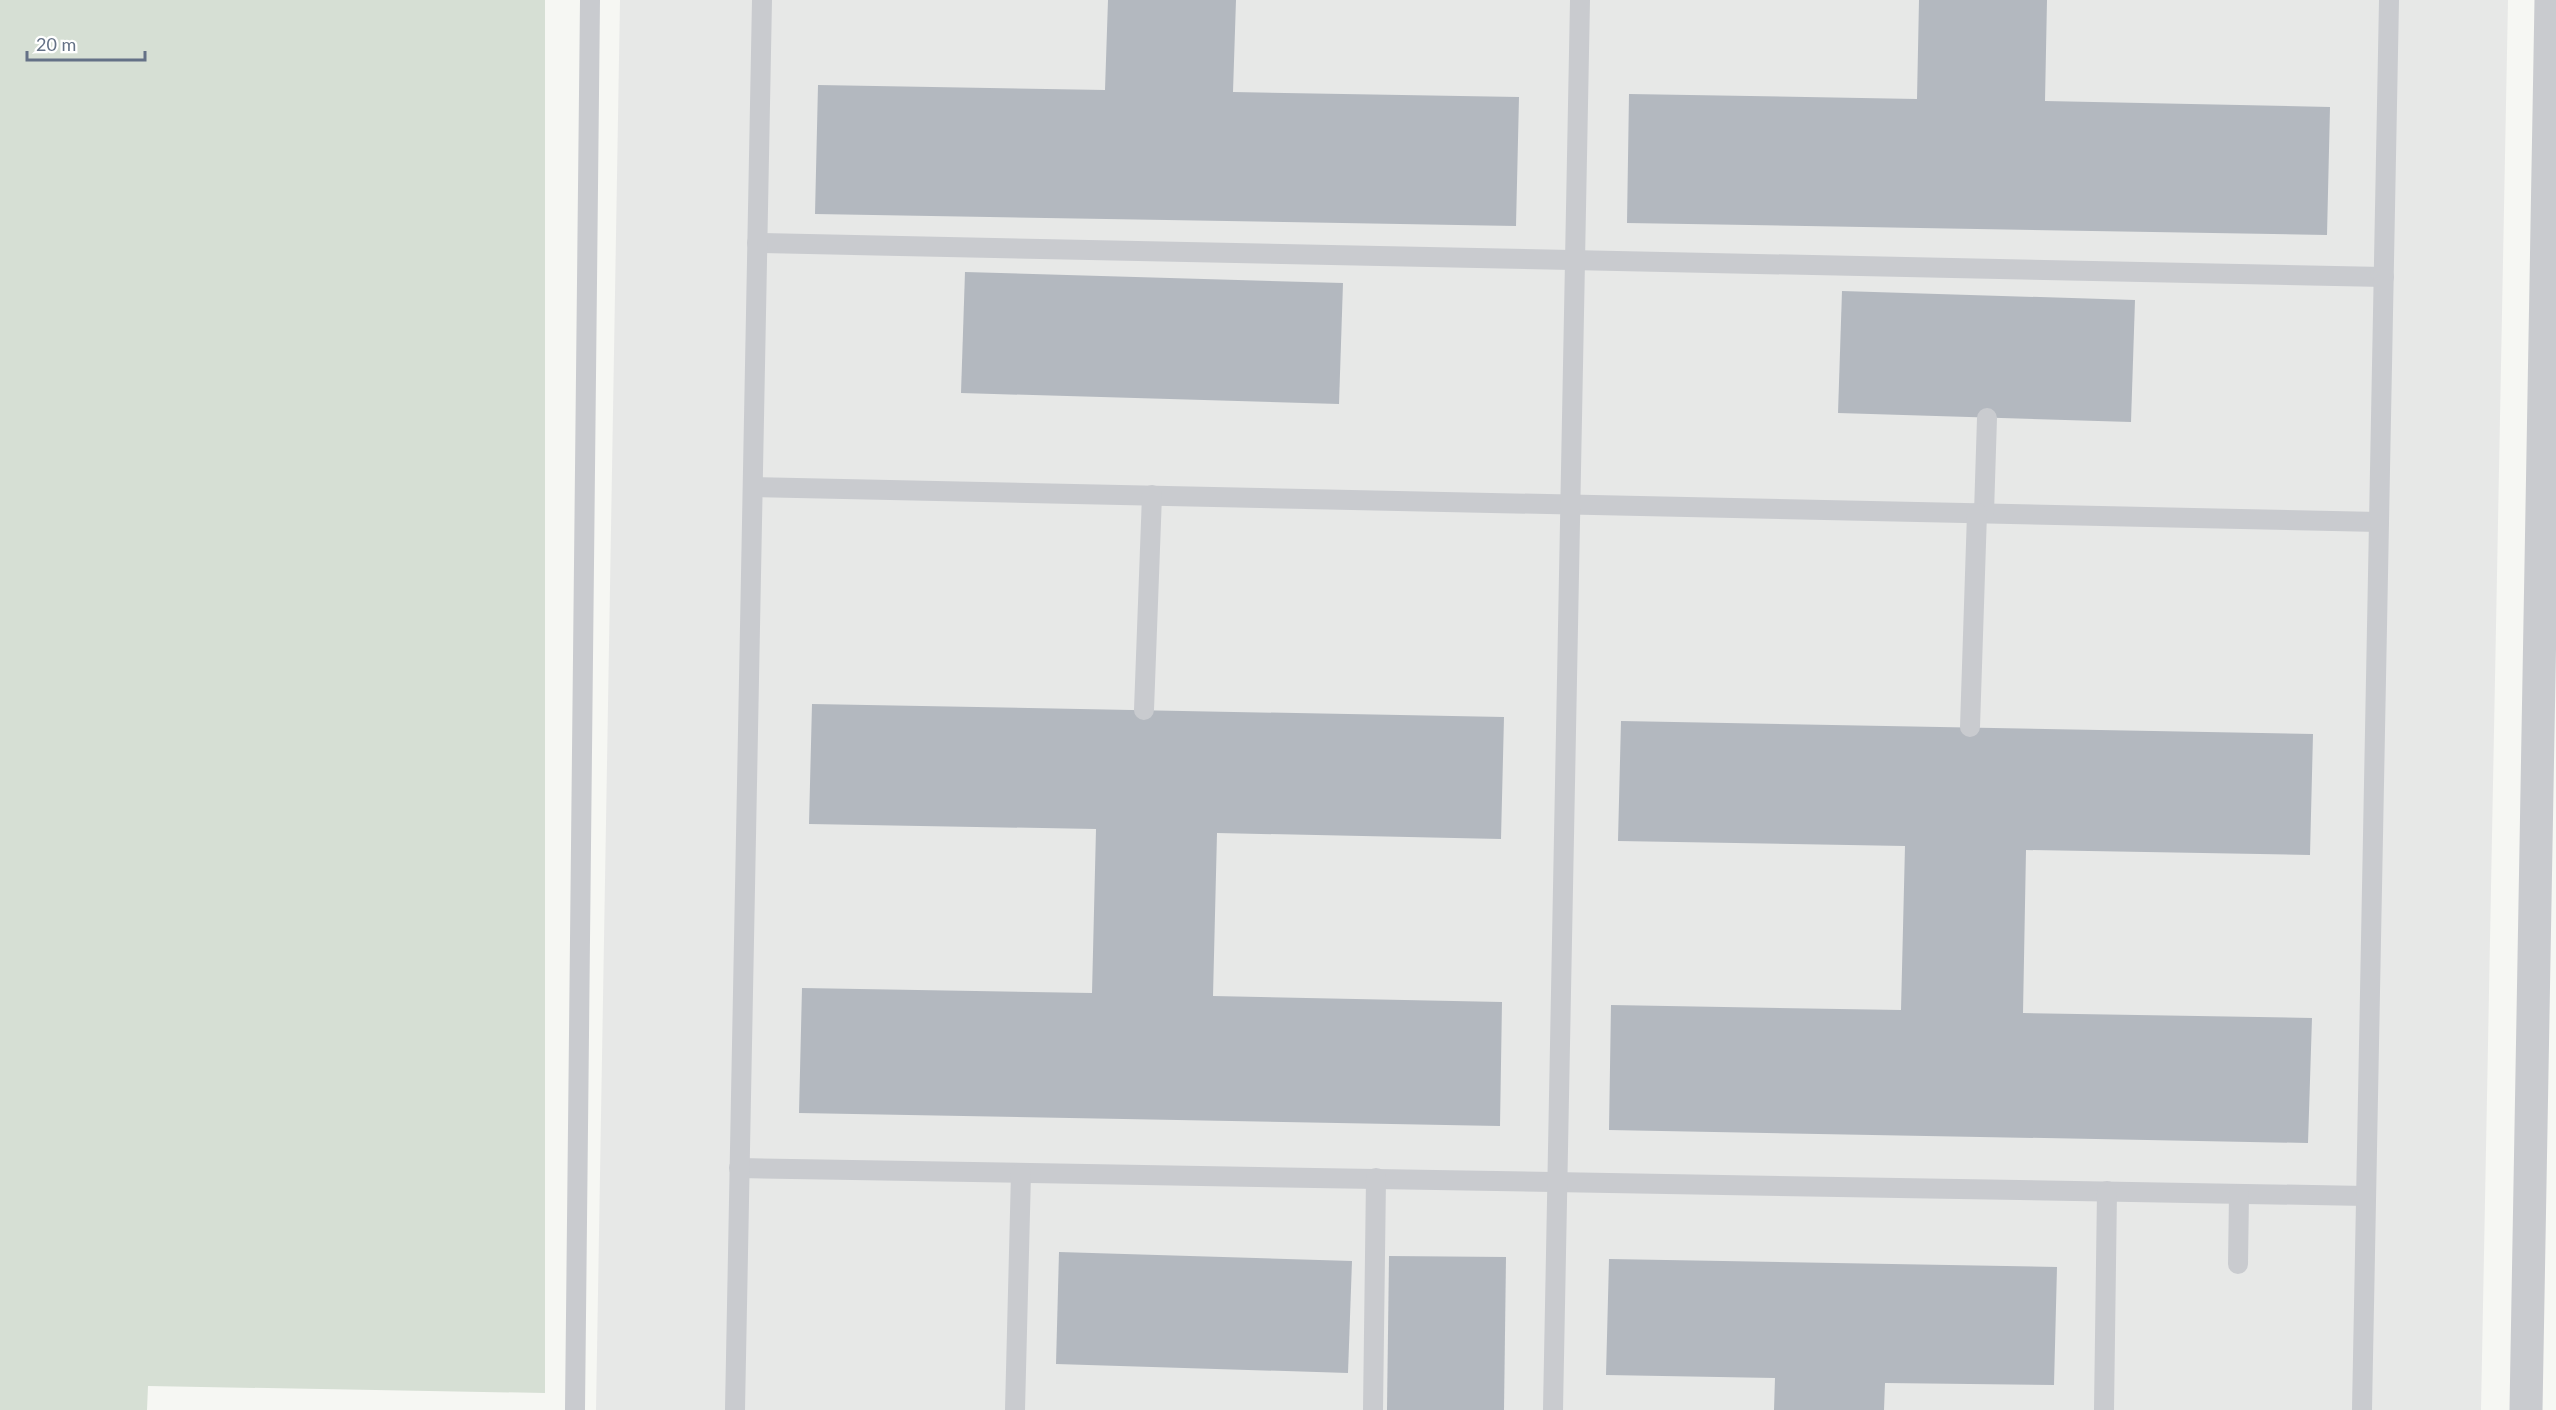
<svg xmlns="http://www.w3.org/2000/svg" width="2556" height="1410" viewBox="0 0 2556 1410" font-family="Lato,sans-serif">
  <style>
    .built { fill: #e7e8e7 }
    .green { fill: #d6dfd4 }
    .building { fill: #b3b8bf }
    .lines { fill: none; stroke-linecap: round; stroke-linejoin: round }
    .service { stroke: #c9cbcf; stroke-width: 20 }
    .minor { stroke: #c9cbcf; stroke-width: 33 }
  </style>
  <rect width="100%" height="100%" fill="#f6f7f3"/>
  <polygon class="built" points="620,0 2508,0 2481,1410 596,1410"/>
  <polygon class="green" points="0,0 545,0 545,1393 148,1386 147,1410 0,1410"/>
  <g class="building">
    <polygon points="1108,0 1236,0 1233,92 1519,97 1516,226 815,214 818,85 1105,90"/>
    <polygon points="1919,0 2047,0 2045,101 2330,107 2327,235 1627,223 1629,94 1917,99"/>
    <polygon points="965,272 1343,283 1339,404 961,393"/>
    <polygon points="1842,291 2135,300 2131,422 1838,413"/>
    <polygon points="812,704 1504,717 1501,839 1217,833 1213,996 1502,1002 1500,1126 799,1113 802,988 1092,993 1096,829 809,824"/>
    <polygon points="1621,721 2313,734 2310,855 2026,850 2023,1013 2312,1018 2308,1143 1609,1130 1611,1005 1901,1010 1905,846 1618,841"/>
    <polygon points="1059,1252 1352,1261 1348,1373 1056,1364"/>
    <polygon points="1389,1256 1506,1257 1504,1410 1387,1410"/>
    <polygon points="1609,1259 2057,1267 2054,1385 1885,1383 1884,1410 1774,1410 1775,1378 1606,1375"/>
  </g>
  <g class="lines">
    <g class="service">
      <polyline points="757,243 2384,277"/>
      <polyline points="753,487 2379,522"/>
      <polyline points="1984,513 1987,418"/>
      <polyline points="1144,710 1152,495"/>
      <polyline points="1970,727 1977,513"/>
      <polyline points="739,1168 2366,1196"/>
      <polyline points="2238,1264 2239,1194"/>
      <polyline points="575,1410 590,0"/>
      <polyline points="735,1410 762,0"/>
      <polyline points="1015,1410 1021,1173"/>
      <polyline points="1373,1410 1376,1178"/>
      <polyline points="1553,1410 1580,0"/>
      <polyline points="2104,1410 2107,1191"/>
      <polyline points="2362,1410 2389,0"/>
    </g>
    <polyline class="minor" points="2526,1410 2551,0"/>
  </g>
  <path d="M27 51v9h118v-9" fill="none" stroke="#647186" stroke-width="3"/>
  <text x="36" y="51" font-size="18" fill="#647186" stroke="#ffffff" stroke-width="4.5" paint-order="stroke">20 m</text>
</svg>
